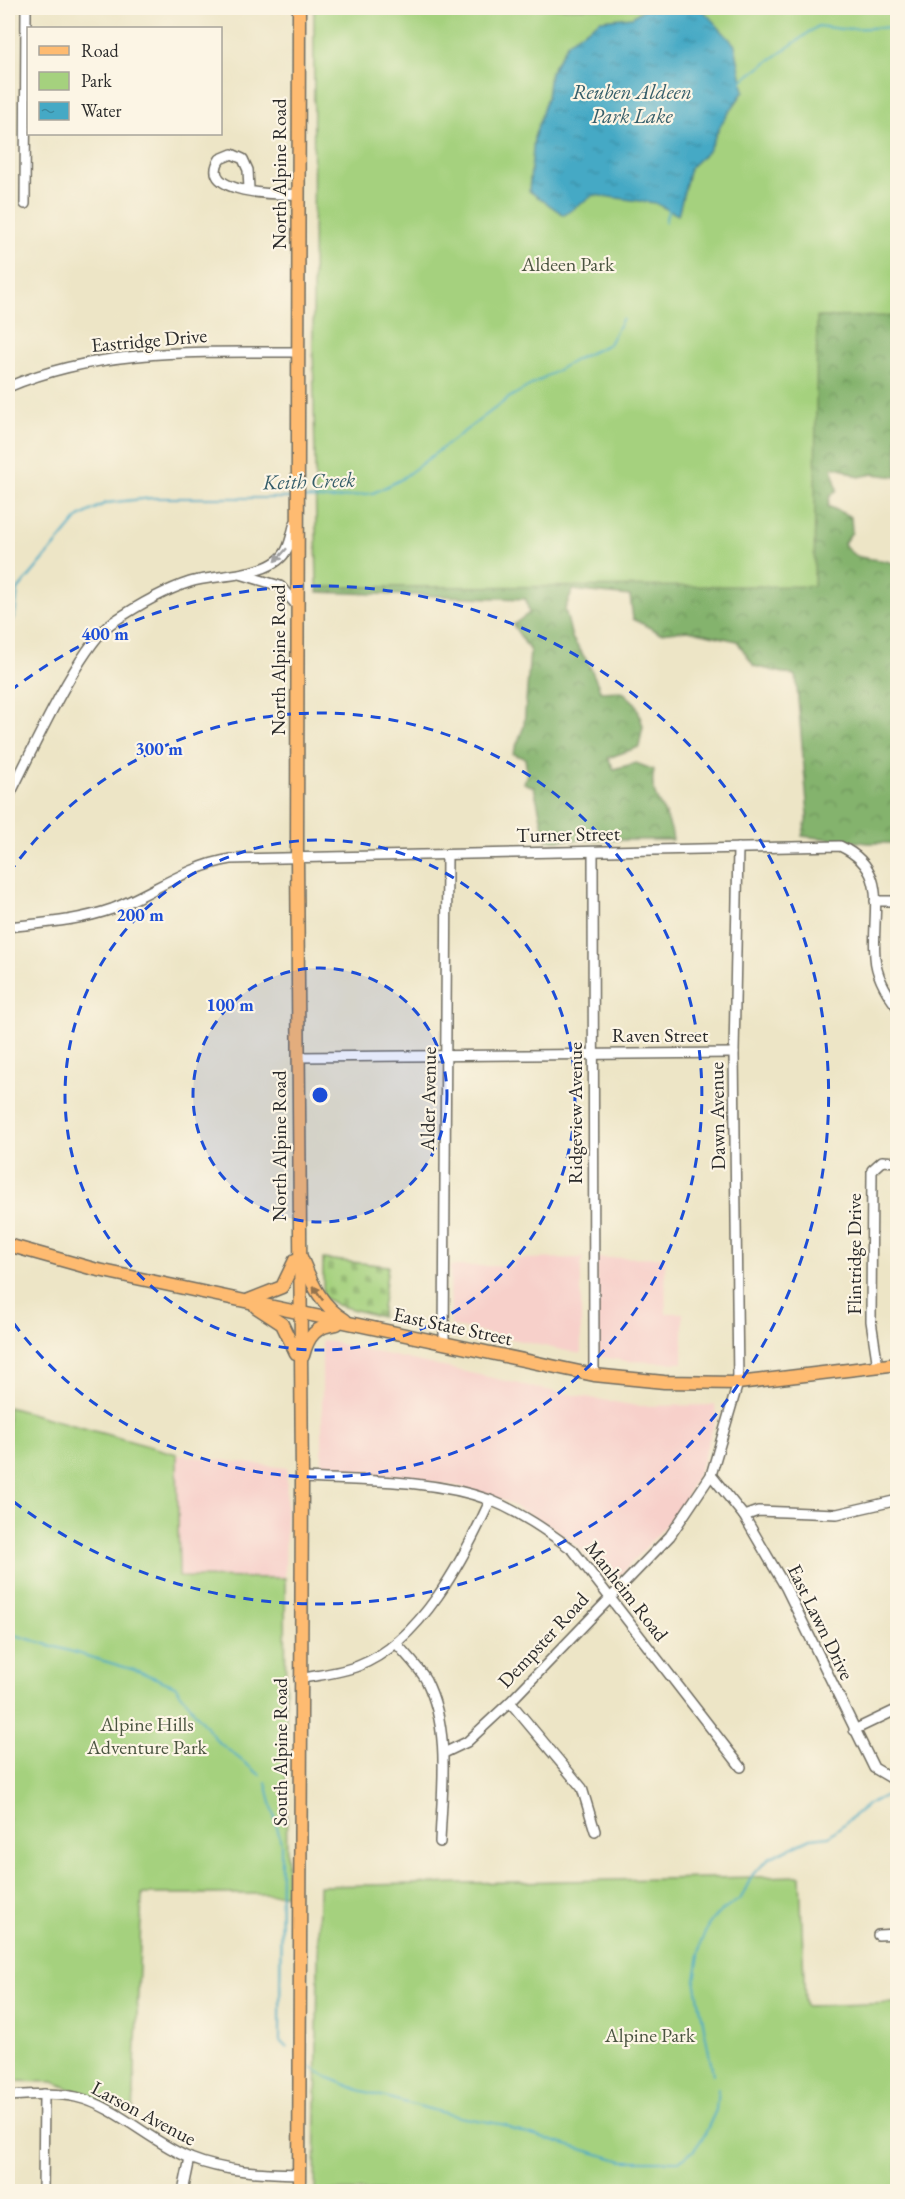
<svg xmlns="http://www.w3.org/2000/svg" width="905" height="2199" viewBox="0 0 905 2199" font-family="'EB Garamond',serif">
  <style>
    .built { fill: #f7d0ca }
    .forest { fill: url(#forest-crowns); stroke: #586f4c; stroke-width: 1.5 }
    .cemetery { fill: url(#cemetery-stones); stroke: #687e54; stroke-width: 1.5 }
    .green { fill: #a5d17e; stroke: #687e54; stroke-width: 1.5 }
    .water { fill: url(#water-ripples); stroke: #386a78; stroke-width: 1.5 }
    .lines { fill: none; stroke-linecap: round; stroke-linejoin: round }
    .stream { stroke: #45a9c5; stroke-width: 2 }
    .minor-casing { stroke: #6f6c61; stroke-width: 12 }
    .major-casing { stroke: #6f6c61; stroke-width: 15 }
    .minor { stroke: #fff; stroke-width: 9 }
    .major { stroke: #febb71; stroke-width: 12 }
    .oneway { fill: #a0a0a0 }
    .oneway2 { fill: #94734e }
    .ring { fill: none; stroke: #1d4ed8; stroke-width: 3; stroke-dasharray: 10 8 }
    .labels { text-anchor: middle; stroke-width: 4.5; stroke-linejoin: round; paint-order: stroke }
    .street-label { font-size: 20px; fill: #2b2b2b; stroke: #fcf5e5 }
    .park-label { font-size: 20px; fill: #4a5440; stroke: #fcf5e5 }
    .water-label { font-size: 21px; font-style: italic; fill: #355d69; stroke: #fcf5e5 }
    .centre { fill: #1d4ed8; stroke: #fcf5e5; stroke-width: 3 }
    .ring-label { font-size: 18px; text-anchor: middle; font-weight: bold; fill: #1d4ed8; stroke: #fcf5e5; stroke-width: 4.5; stroke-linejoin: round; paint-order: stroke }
  </style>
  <defs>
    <pattern id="forest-crowns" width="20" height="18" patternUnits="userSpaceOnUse" patternTransform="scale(1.5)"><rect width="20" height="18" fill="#84b36d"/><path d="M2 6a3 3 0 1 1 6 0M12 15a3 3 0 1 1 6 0" fill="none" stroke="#6c925a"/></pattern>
    <pattern id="cemetery-stones" width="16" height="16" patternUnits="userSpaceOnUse" patternTransform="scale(1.5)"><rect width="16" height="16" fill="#a5d17e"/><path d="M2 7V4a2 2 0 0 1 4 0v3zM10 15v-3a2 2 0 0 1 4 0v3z" fill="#8eb46d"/></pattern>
    <pattern id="water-ripples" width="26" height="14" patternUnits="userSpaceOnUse" patternTransform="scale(1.5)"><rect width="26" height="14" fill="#45a9c5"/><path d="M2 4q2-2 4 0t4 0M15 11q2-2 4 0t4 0" fill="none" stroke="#3a8aa0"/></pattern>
  </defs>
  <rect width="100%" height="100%" fill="#fcf5e5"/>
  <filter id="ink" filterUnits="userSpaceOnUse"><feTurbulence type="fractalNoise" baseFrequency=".0167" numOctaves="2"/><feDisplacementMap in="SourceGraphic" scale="12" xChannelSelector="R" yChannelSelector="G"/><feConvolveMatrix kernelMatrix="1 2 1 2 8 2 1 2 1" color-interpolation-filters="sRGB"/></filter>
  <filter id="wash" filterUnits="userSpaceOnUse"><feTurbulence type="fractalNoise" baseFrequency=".008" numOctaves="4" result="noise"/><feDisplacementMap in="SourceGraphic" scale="24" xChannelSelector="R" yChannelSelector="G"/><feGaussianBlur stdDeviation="1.35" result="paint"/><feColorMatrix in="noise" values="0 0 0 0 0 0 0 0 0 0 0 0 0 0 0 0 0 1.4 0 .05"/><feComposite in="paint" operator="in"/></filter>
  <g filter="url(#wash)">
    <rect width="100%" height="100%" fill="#ede5c6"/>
    <g class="built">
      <polygon points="665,1257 666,1313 683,1313 683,1363 626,1361 597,1356 596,1258"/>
      <polygon points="584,1258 581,1264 581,1354 451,1326 450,1266 513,1266 514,1259"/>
      <polygon points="322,1340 551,1391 637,1406 715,1405 716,1418 700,1469 683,1503 656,1537 615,1580 609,1581 580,1549 554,1528 501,1499 460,1487 405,1478 322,1469"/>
      <polygon points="177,1455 287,1468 285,1578 179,1577"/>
    </g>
    <path class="forest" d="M897 18V477L873 474 859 477 841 468 832 467 837 490 830 496 828 506 851 517 852 532 844 543C854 566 880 554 897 565V843H868L802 836 808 814 796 676 754 666 737 641 688 630 660 633 633 619 630 596 573 590 565 609 572 638 589 664 601 692 622 691 636 704 643 726 639 747 608 758 614 769 636 763 654 770C647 800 670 809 673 840H546L534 787 524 783 527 773 525 758 513 754 524 726 530 651 513 625 529 613 526 599 317 592 321 319Z"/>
    <polygon class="cemetery" points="323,1259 388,1266 381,1317 337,1305 323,1297"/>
    <g class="green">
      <polygon points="314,8 897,8 897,316 817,317 814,586 317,587 313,341"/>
      <polygon points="8,1407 177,1454 179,1577 285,1578 287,1894 142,1894 133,2115 54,2082 8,2081"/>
      <polygon points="800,1876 805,2006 897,2003 897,2191 315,2191 319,1886"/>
    </g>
    <polygon class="water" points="645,8 701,8 735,45 744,91 723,121 708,151 690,168 678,215 655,203 594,195 564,215 529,191 534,138 547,97 550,73 568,42 601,20 632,17"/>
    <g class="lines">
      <g class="stream">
        <polyline points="741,81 818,26 841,29 898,27"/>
        <polyline points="665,222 669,208"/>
        <polyline points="302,498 333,499 373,493 400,480 510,397 577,359 609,344 623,318"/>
        <polyline points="8,631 15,615 18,590 79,517 106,503 152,498 294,498"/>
        <polyline points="8,1633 138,1671 175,1686 217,1741 260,1775"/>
        <polyline points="266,1782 281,1843 280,2041 287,2048"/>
        <polyline points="311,2067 327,2077 359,2090 459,2117 506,2125 514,2130 623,2161 679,2161 694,2150 704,2136 716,2110 718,2089"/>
        <polyline points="713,2074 695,1980 701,1942 708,1926 715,1916 741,1898 753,1874 771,1857 811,1838 829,1836 868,1804 896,1791"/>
      </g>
    </g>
  </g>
  <g filter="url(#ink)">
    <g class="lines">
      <defs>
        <g id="minor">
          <path d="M249 189 248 170 243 159 232 154 220 159C197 194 279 195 298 194"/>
          <polyline points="25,204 26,8"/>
          <path d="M8 387C99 348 199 352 297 352"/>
          <polyline points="240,574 280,586 298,607"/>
          <path d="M8 798C29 758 79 645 113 622 137 606 162 591 190 582 215 574 274 578 287 549 291 541 292 532 295 523"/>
          <polyline points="593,852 594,1375"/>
          <polyline points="875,901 898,901"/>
          <path d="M8 927C43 923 78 921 112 909 153 893 187 866 231 859L840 846C891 870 871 911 875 957 876 975 887 994 898 1008"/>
          <polyline points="298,1057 734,1053"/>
          <polyline points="444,1344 447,855"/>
          <polyline points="878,1367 871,1321 872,1170 882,1161 898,1162"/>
          <polyline points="711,1475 744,1516 786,1588 874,1768 898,1782"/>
          <path d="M302 1478C363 1481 432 1479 490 1500 520 1512 547 1531 573 1550L741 1767"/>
          <polyline points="744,1516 758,1511 837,1514 898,1500"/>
          <path d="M396 1643C406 1655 419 1667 426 1680 451 1730 442 1788 440 1842"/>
          <path d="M299 1679C318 1675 340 1673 358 1666 421 1642 464 1558 490 1501"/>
          <polyline points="510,1702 582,1788 595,1831"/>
          <polyline points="854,1730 898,1709"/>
          <polyline points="444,1753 467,1742 510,1702 670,1536 711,1475 738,1383 734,1053 738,848"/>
          <polyline points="878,1935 898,1934"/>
          <path d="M8 2096C30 2095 54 2092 76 2097 116 2106 152 2143 190 2158 225 2172 262 2173 299 2174"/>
          <polyline points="43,2192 44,2094"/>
          <polyline points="183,2192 190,2158"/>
        </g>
        <g id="major">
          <polyline points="8,1245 94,1269 594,1375 664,1382 738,1383 898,1364"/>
          <path d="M301 1257C312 1283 320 1305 345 1320"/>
          <polyline points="249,1300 282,1287 295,1260"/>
          <polyline points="256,1307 282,1324 296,1353"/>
          <path d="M303 1356C308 1336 316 1326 337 1324"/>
          <polyline points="299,2192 302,1478 297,857 299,8"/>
        </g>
      </defs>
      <use href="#minor" class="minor-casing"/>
      <use href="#major" class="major-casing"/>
      <use href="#minor" class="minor"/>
      <use href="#major" class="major"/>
    </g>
    <defs><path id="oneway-solid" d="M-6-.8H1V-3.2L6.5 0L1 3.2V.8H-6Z" transform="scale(1.5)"/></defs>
    <use class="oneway" href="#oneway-solid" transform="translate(281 555) rotate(132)"/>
    <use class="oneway2" href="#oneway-solid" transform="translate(318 1293) rotate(-124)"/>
  </g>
  <circle cx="320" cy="1095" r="127" fill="#1d4ed8" fill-opacity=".12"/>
  <g class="ring">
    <circle cx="320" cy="1095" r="127"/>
    <circle cx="320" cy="1095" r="255"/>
    <path d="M9 873A382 382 0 1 1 9 1317"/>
    <path d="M10 691A509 509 0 1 1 10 1499"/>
  </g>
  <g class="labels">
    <g class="street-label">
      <text transform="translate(279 174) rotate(-90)" y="7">North Alpine Road</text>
      <text transform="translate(149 340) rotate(-5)" y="7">Eastridge Drive</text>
      <text transform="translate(278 660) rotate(-90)" y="7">North Alpine Road</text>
      <text transform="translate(568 834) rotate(-1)" y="7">Turner Street</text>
      <text x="660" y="1042">Raven Street</text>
      <text transform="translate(428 1099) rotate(-89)" y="7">Alder Avenue</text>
      <text transform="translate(575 1113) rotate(-90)" y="7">Ridgeview Avenue</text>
      <text transform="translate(717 1116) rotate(-91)" y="7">Dawn Avenue</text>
      <text transform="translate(279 1146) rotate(-90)" y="7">North Alpine Road</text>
      <text transform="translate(854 1254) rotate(-90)" y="7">Flintridge Drive</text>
      <text transform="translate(453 1326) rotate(12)" y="7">East State Street</text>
      <text transform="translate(627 1591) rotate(52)" y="7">Manheim Road</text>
      <text transform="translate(821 1622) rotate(64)" y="7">East Lawn Drive</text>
      <text transform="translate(543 1640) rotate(-47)" y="7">Dempster Road</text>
      <text transform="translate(280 1752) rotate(-90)" y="7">South Alpine Road</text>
      <text transform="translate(144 2113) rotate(28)" y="7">Larson Avenue</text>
    </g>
    <g class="park-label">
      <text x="568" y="271">Aldeen Park</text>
      <text x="147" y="1731">Alpine Hills<tspan x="147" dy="23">Adventure Park</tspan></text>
      <text x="650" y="2042">Alpine Park</text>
    </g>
    <g class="water-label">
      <text x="632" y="99">Reuben Aldeen<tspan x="632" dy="24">Park Lake</tspan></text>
      <text transform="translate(309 481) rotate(-2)" y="7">Keith Creek</text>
    </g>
  </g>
  <circle cx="320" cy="1095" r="9" class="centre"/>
  <g class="ring-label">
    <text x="105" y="640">400 m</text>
    <text x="159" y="755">300 m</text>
    <text x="140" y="921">200 m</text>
    <text x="230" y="1011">100 m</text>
  </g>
  <rect width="905" height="2199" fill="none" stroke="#fcf5e5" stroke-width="30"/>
  <rect x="27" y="27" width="195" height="108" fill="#fcf5e5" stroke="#a8a49b" stroke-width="1.5"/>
  <rect x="39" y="46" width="30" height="9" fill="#febb71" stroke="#a8a49b" stroke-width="1.5"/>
  <text x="81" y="57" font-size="18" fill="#2b2b2b">Road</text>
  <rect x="39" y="72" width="30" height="18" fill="#a5d17e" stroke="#a8a49b" stroke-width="1.5"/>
  <text x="81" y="87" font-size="18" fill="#2b2b2b">Park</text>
  <rect x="39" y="102" width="30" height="18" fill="url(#water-ripples)" stroke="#a8a49b" stroke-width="1.5"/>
  <text x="81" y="117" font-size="18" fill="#2b2b2b">Water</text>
</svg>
